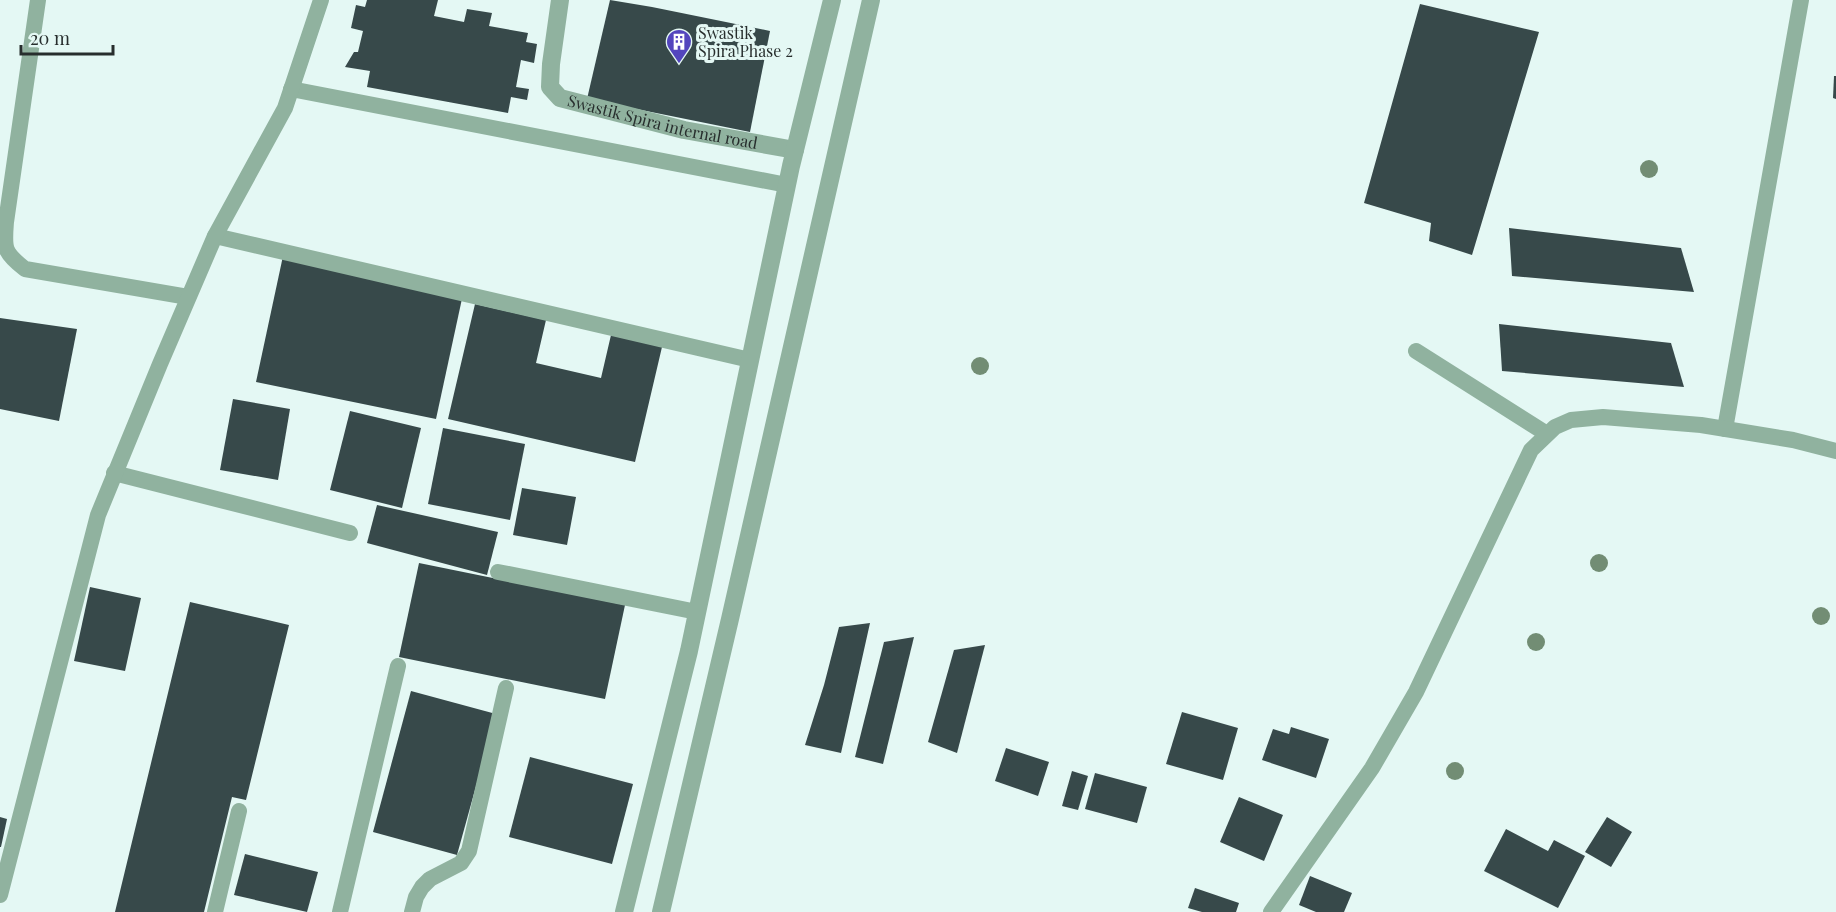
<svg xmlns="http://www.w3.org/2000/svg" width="1836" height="912" viewBox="0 0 1836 912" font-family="'Playfair Display',serif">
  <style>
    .building { fill: #37494a }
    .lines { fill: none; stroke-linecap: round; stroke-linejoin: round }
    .lane { stroke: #90b29f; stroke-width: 16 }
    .street { stroke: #90b29f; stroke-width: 18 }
    .tree { fill: #728d74 }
    .labels { text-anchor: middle; stroke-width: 6; stroke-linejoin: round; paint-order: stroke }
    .poi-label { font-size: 16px; fill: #272e2d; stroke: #e4f8f4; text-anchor: start }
    .street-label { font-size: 16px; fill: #272e2d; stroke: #e4f8f4 }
  </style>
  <rect width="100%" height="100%" fill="#e4f8f4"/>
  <g class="building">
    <polygon points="367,0 438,0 434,16 464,22 467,9 492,13 489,26 528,33 526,42 537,44 534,63 521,60 516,87 529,89 527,100 511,97 508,113 367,87 370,71 345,67 354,52 358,52 363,31 351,28 356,5 365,7"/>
    <polygon points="610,0 652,7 770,31 750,132 587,99"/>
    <polygon points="1420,4 1539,32 1472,255 1429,241 1431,223 1364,203"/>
    <polygon points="1834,76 1836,76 1836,99 1833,98"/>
    <polygon points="1509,228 1681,248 1694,292 1512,276"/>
    <polygon points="283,256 463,294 436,419 256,382"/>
    <polygon points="475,304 546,320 536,363 601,378 611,335 662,347 635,462 448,419"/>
    <polygon points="0,318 77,329 59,421 0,409"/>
    <polygon points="1499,324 1671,343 1684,387 1502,371"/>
    <polygon points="233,399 290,409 278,480 220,470"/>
    <polygon points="350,411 421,428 402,508 330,490"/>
    <polygon points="443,428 525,444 510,520 428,504"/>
    <polygon points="522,488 576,497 567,545 513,535"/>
    <polygon points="377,505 498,532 487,575 367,543"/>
    <polygon points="419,563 625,605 605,699 399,657"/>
    <polygon points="90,587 141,598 125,671 74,661"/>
    <polygon points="190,602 289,625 246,800 232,797 204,912 115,912"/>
    <polygon points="870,623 841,753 805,745 824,685 839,627"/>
    <polygon points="914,637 883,764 855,757 884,642"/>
    <polygon points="985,645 957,753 928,742 954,650"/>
    <polygon points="411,691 496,714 457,855 373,832"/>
    <polygon points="1182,712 1238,728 1223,780 1166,764"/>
    <polygon points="1291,727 1329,739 1316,778 1262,760 1273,729 1289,734"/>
    <polygon points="1006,748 1049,762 1038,796 995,781"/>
    <polygon points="530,757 633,784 612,864 509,837"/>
    <polygon points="1072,771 1088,776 1078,810 1062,806"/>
    <polygon points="1095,773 1147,787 1137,823 1085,809"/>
    <polygon points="1239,797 1283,815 1264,861 1220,842"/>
    <polygon points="0,817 7,819 1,847 0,847"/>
    <polygon points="1607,817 1632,832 1611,867 1585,852"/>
    <polygon points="1506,829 1548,851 1554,840 1585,856 1558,908 1484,871"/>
    <polygon points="245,854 318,872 307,912 234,895"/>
    <polygon points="1310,876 1352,893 1344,912 1316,912 1299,905"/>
    <polygon points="1195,888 1239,903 1236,912 1202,912 1188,908"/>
  </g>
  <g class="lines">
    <g class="lane">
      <path d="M38 0 6 222C4 248 3 252 25 269L188 297"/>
      <polyline points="291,89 787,185"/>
      <polyline points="215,236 750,360"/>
      <polyline points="1416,351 1547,434"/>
      <polyline points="1725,429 1801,0"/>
      <polyline points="114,473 350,533"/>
      <polyline points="498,572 697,612"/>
      <polyline points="0,895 98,515 160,364 215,236 285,108 321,0"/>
      <polyline points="215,912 239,811"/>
      <polyline points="340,912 398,666"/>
      <polyline points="412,912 416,897 422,887 430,879 461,863 469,851 506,688"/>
      <polyline points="1271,912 1372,768 1416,692 1531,450 1555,427 1571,420 1603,417 1701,425 1793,440 1836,451"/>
    </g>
    <g class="street">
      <path id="s1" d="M560 0 551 64 550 87 560 98 684 130 795 150"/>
      <polyline points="624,912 689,651 791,166 832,0"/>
      <polyline points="661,912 730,619 871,0"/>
    </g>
  </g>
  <g class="tree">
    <circle cx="1649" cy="169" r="9"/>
    <circle cx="980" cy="366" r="9"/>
    <circle cx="1599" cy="563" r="9"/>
    <circle cx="1821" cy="616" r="9"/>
    <circle cx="1536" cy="642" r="9"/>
    <circle cx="1455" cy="771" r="9"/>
  </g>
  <defs>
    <symbol id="building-pin" viewBox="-11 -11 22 30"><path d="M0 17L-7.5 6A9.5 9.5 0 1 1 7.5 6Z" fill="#5345bd" stroke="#e4f8f4"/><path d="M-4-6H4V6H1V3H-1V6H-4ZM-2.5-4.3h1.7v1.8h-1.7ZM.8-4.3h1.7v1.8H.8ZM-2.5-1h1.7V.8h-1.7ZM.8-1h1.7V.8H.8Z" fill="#fff"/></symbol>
  </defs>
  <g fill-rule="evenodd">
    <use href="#building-pin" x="664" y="27" width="30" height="40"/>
  </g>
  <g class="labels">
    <g class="poi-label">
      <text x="698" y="39">Swastik<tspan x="698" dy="18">Spira Phase 2</tspan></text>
    </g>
    <g class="street-label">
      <text dy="6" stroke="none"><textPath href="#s1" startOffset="208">Swastik Spira internal road</textPath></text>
    </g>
  </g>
  <path d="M21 45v9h92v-9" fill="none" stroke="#272e2d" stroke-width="3"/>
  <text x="30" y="45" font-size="18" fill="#272e2d" stroke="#e4f8f4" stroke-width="4.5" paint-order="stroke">20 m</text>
</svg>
